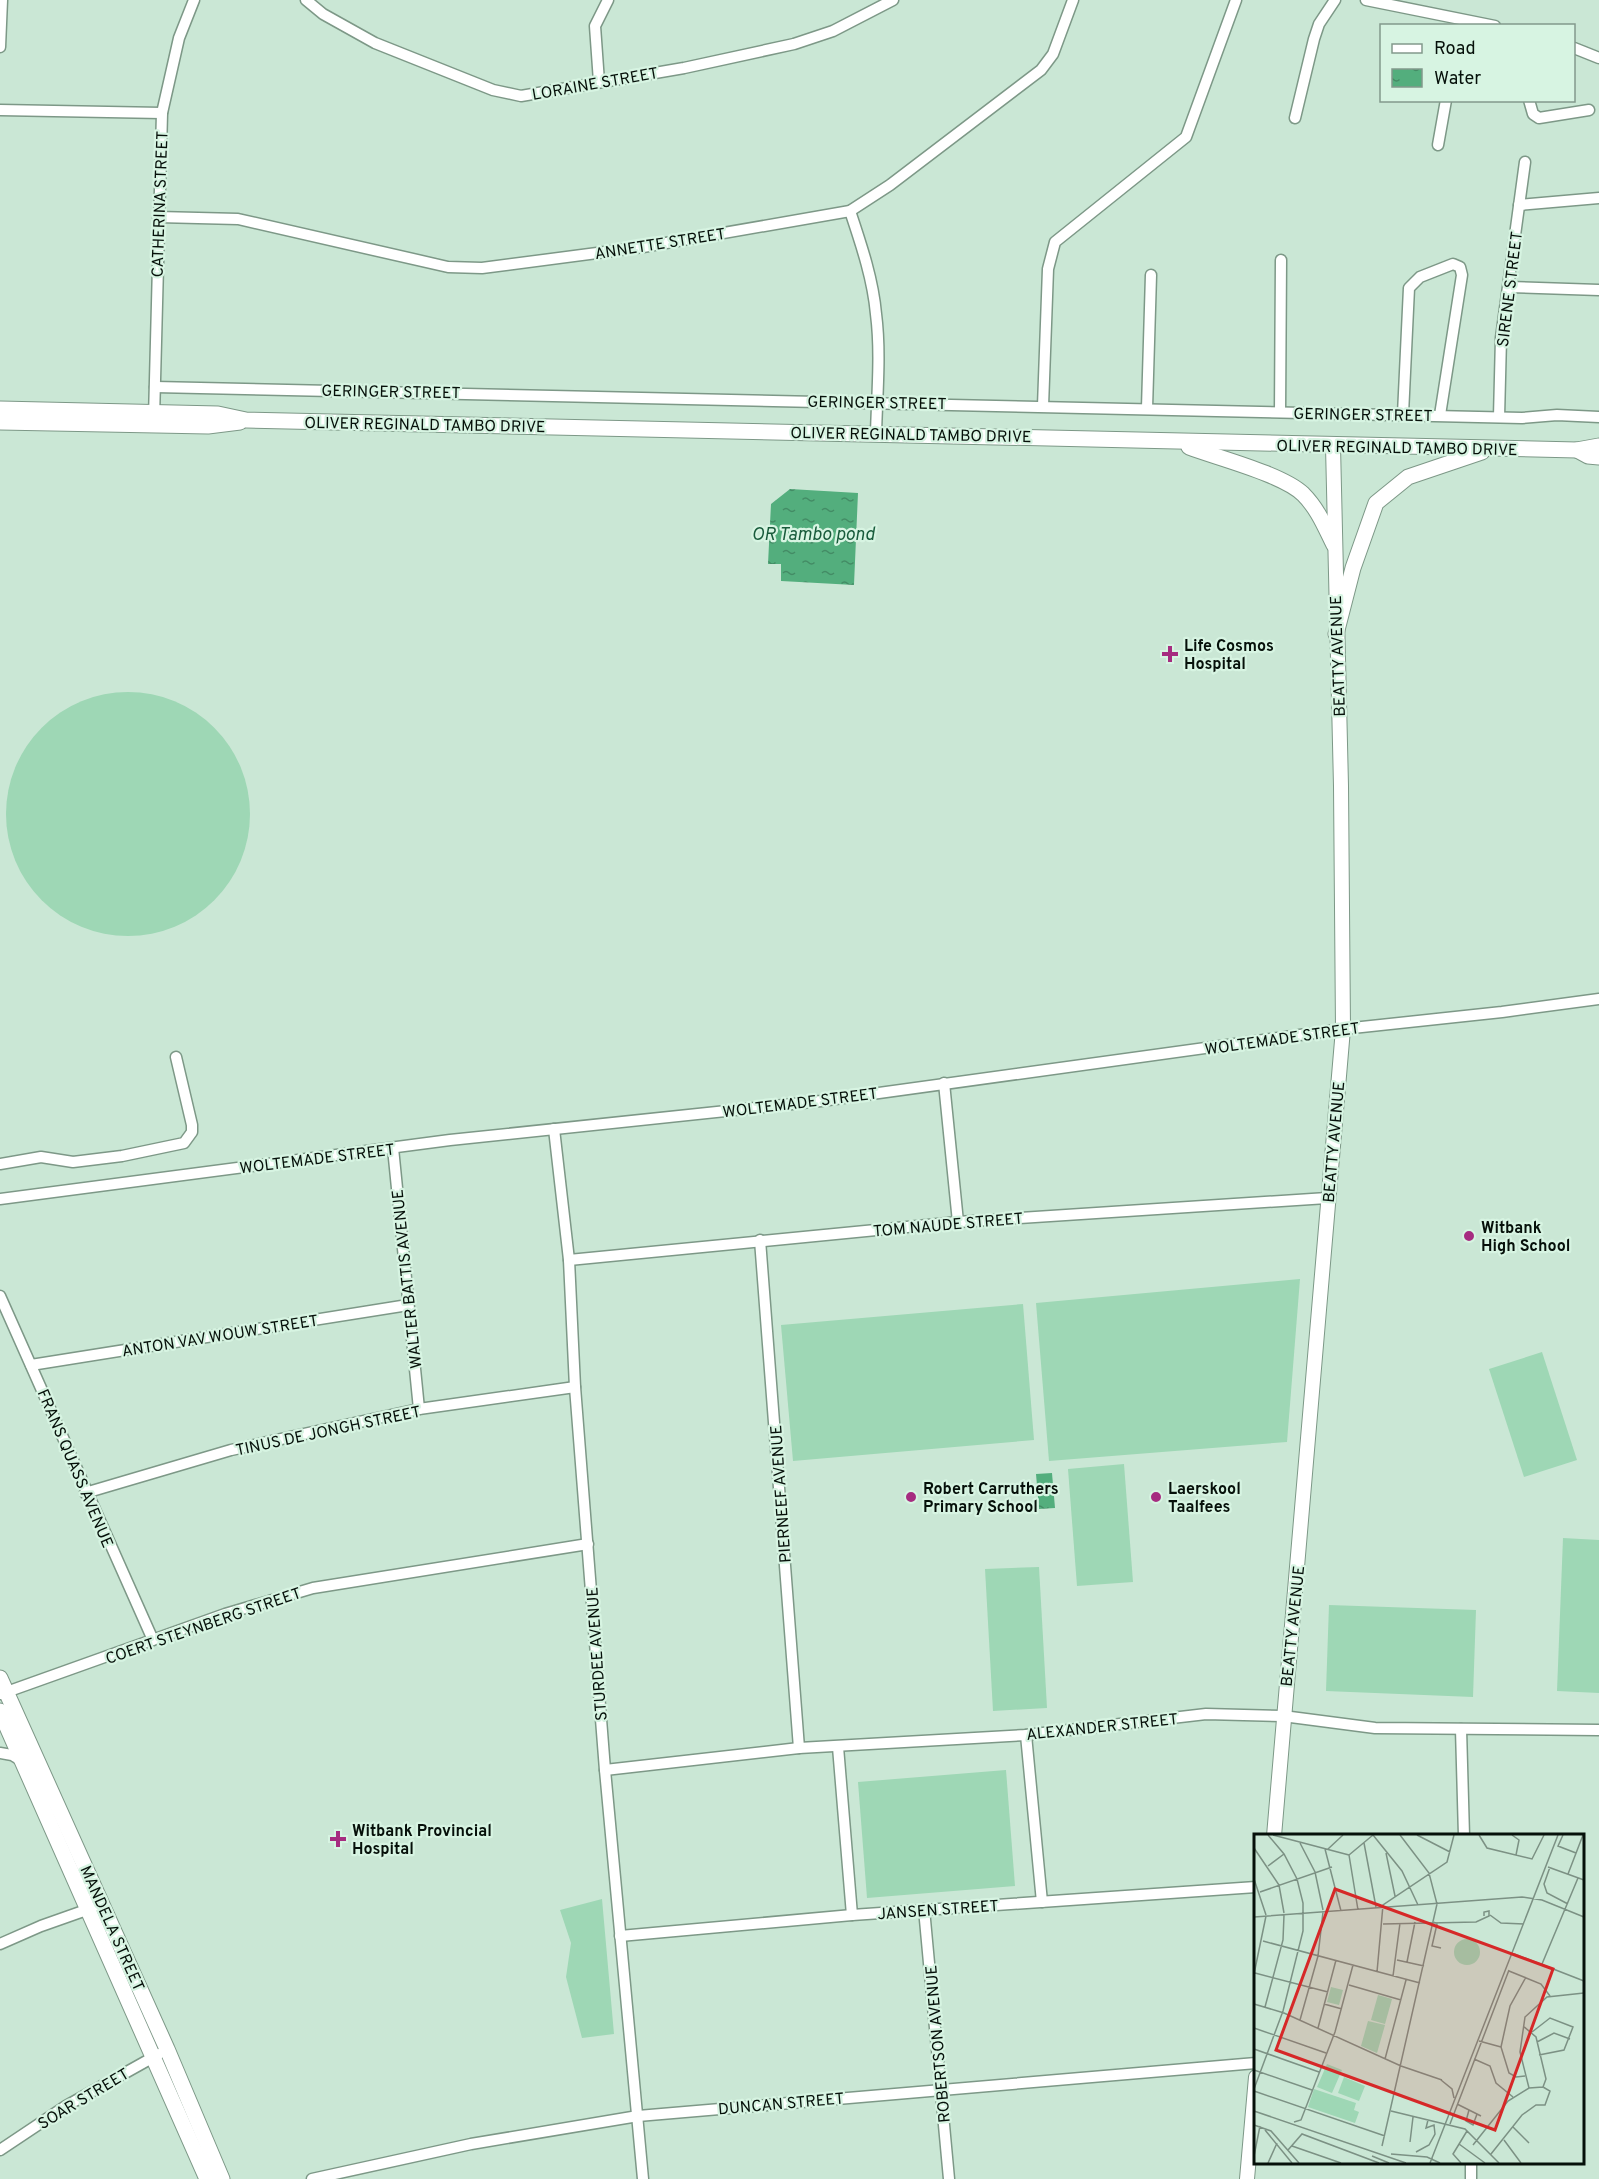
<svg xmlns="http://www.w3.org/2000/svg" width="1599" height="2179" viewBox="0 0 1599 2179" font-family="Overpass,sans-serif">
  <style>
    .grass { fill: #9ed7b5 }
    .water { fill: url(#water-ripples) }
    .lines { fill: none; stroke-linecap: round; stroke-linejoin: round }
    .minor-casing { stroke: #7d9887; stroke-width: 13 }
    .tertiary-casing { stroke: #7d9887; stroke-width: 16 }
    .secondary-casing { stroke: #7d9887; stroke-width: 17 }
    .minor { stroke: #fff; stroke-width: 10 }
    .tertiary { stroke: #fff; stroke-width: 14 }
    .secondary { stroke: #fff; stroke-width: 15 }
    .poi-dot { fill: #a62c80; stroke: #d7f4e2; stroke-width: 2 }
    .labels { text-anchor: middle; stroke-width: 4.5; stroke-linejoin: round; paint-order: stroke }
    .street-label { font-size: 16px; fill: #06100a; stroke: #d7f4e2 }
    .poi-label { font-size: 16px; font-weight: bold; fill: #06100a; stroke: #d7f4e2; text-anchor: start }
    .water-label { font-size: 18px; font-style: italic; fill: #185b3b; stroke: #d7f4e2 }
    .inset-road { fill: none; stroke: #7c9184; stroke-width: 1.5 }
    .view { fill: #d62828; fill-opacity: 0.15; stroke: #d62828; stroke-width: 3 }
    .inset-edge { fill: none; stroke: #06100a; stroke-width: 3 }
  </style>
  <defs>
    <pattern id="water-ripples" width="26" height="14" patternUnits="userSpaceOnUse" patternTransform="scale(1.5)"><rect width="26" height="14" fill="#53ae7d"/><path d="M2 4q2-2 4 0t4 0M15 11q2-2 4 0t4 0" fill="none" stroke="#438c65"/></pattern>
  </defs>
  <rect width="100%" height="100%" fill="#cae7d5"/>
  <g class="grass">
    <circle cx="128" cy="814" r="122"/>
    <polygon points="1300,1279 1287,1442 1049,1461 1036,1303"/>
    <polygon points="1023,1304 1034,1440 793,1461 781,1325"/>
    <polygon points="1542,1352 1577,1460 1524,1477 1489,1369"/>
    <polygon points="1124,1464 1133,1582 1077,1586 1068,1469"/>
    <polygon points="1563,1538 1599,1540 1599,1693 1557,1691"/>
    <polygon points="1039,1567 1047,1708 993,1711 985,1569"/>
    <polygon points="1329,1605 1476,1610 1473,1697 1326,1691"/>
    <polygon points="1006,1770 1015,1886 867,1898 858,1782"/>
    <polygon points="602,1899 614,2034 582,2038 566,1977 571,1943 560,1910"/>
  </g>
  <g class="water">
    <polygon points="790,489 858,493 854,585 781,581 781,564 768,564 771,504"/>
    <polygon points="1052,1473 1055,1508 1039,1509 1036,1474"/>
  </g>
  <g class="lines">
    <defs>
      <g id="minor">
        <polyline points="306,0 323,14 375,43 493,90 521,96 684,68 794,44 833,31 893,0"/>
        <polyline points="1366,0 1495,26"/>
        <polyline points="0,47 2,0"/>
        <polyline points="1574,48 1599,58"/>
        <polyline points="599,82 595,26 608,0"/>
        <polyline points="1529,100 1533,114 1539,118 1589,110"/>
        <polyline points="0,110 162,113"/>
        <polyline points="1295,118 1314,39 1319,24 1335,0"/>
        <polyline points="1438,145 1446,100"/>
        <polyline points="1519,205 1599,198"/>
        <path d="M850 211C861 244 873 279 876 314 881 353 877 394 876 434"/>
        <polyline points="158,217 238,219 448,267 482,268 643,247 850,211 890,185 1041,70 1053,54 1073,0"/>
        <polyline points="1509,287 1599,290"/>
        <polyline points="155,387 1522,418 1557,415 1599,417"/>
        <polyline points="1043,406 1048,269 1055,242 1186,137 1236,0"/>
        <polyline points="1147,408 1151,275"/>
        <polyline points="1280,412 1281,260"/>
        <polyline points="1403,414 1409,288 1420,277 1453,264 1460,267 1462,275 1440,415"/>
        <polyline points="1499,417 1501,338 1525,162"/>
        <polyline points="154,418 162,113 179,38 194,0"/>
        <polyline points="944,1083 958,1222"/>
        <polyline points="554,1129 569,1260 575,1387 605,1770 643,2179"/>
        <polyline points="393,1148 419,1409"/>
        <polyline points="0,1164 41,1157 73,1162 122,1156 184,1143 192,1132 192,1125 176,1057"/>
        <polyline points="0,1199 450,1140 821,1101 1343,1029 1502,1012 1599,999"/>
        <polyline points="760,1240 799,1748"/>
        <polyline points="569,1260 958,1222 1327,1198"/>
        <polyline points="0,1296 153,1640"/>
        <polyline points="31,1365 408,1305"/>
        <polyline points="85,1493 231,1450 419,1409 575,1387"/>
        <polyline points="1,1694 225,1614 313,1588 588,1544"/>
        <polyline points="1461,1729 1464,1836"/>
        <polyline points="1026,1735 1042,1902"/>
        <polyline points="838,1747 852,1915"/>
        <polyline points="0,1753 12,1755 22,1761"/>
        <polyline points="605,1770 799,1748 1026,1735 1206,1714 1283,1716 1375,1728 1599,1730"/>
        <polyline points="924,1909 949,2179"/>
        <polyline points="620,1936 852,1915 1256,1887"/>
        <polyline points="0,1944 41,1926 92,1908"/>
        <polyline points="0,2150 66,2106 159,2054"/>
        <polyline points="1471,2162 1471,2179"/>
        <polyline points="312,2179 471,2144 638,2116 1256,2063"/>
      </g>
      <g id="tertiary">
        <polyline points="1274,1836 1343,1029 1341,786 1333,446"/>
        <polyline points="1247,2179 1256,2077"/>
      </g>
      <g id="secondary">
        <polyline points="0,409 218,414 246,420 1577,450 1599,446"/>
        <polyline points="0,422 208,426 240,422"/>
        <path d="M1189 447C1218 458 1282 474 1303 494 1318 509 1325 527 1334 545"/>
        <polyline points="1577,450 1588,456 1599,457"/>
        <polyline points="1336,634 1353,568 1376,503 1408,477 1482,452"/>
        <polyline points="0,1678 167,2049 222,2179"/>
        <polyline points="0,1711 207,2179"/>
      </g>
    </defs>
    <use href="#minor" class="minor-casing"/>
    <use href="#tertiary" class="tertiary-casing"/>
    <use href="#secondary" class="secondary-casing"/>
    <use href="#minor" class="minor"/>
    <use href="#tertiary" class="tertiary"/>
    <use href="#secondary" class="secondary"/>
  </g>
  <g class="poi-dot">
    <path d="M1167 645h6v6h6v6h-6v6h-6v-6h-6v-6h6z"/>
    <circle cx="1469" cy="1236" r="6"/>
    <circle cx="911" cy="1497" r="6"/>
    <circle cx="1156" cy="1497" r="6"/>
    <path d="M335 1830h6v6h6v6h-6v6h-6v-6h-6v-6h6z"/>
  </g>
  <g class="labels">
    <g class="street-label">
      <text transform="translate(595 83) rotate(-10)" y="6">LORAINE STREET</text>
      <text transform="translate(159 204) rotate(-88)" y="6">CATHERINA STREET</text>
      <text transform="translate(660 243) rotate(-9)" y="6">ANNETTE STREET</text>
      <text transform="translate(1509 289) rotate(-83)" y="6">SIRENE STREET</text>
      <text transform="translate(391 391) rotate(1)" y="6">GERINGER STREET</text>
      <text transform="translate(877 402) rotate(1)" y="6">GERINGER STREET</text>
      <text transform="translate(1363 414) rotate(1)" y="6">GERINGER STREET</text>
      <text transform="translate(425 424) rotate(1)" y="6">OLIVER REGINALD TAMBO DRIVE</text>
      <text transform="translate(911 434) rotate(1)" y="6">OLIVER REGINALD TAMBO DRIVE</text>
      <text transform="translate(1397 447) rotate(1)" y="6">OLIVER REGINALD TAMBO DRIVE</text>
      <text transform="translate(1337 656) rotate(-92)" y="6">BEATTY AVENUE</text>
      <text transform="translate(1282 1038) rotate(-8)" y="6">WOLTEMADE STREET</text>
      <text transform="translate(800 1102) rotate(-7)" y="6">WOLTEMADE STREET</text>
      <text transform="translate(1333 1142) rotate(-85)" y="6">BEATTY AVENUE</text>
      <text transform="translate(317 1158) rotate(-7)" y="6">WOLTEMADE STREET</text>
      <text transform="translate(948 1224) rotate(-5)" y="6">TOM NAUDE STREET</text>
      <text transform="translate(406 1279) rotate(-96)" y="6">WALTER BATTIS AVENUE</text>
      <text transform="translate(220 1335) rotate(-9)" y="6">ANTON VAV WOUW STREET</text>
      <text transform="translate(328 1430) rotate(-12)" y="6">TINUS DE JONGH STREET</text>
      <text transform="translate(76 1468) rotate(67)" y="6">FRANS QUASS AVENUE</text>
      <text transform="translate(780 1494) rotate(-94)" y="6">PIERNEEF AVENUE</text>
      <text transform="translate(203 1625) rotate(-19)" y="6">COERT STEYNBERG STREET</text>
      <text transform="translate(1292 1626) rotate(-84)" y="6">BEATTY AVENUE</text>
      <text transform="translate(596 1654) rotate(-94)" y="6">STURDEE AVENUE</text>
      <text transform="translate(1102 1726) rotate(-6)" y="6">ALEXANDER STREET</text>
      <text transform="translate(938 1909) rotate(-4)" y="6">JANSEN STREET</text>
      <text transform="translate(113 1928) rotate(66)" y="6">MANDELA STREET</text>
      <text transform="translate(937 2044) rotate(-95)" y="6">ROBERTSON AVENUE</text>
      <text transform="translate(83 2098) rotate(-31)" y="6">SOAR STREET</text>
      <text transform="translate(781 2103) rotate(-5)" y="6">DUNCAN STREET</text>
    </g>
    <g class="poi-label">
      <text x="1184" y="651">Life Cosmos<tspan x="1184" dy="18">Hospital</tspan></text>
      <text x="1481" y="1233">Witbank<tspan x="1481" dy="18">High School</tspan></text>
      <text x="923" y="1494">Robert Carruthers<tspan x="923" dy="18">Primary School</tspan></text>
      <text x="1168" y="1494">Laerskool<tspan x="1168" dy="18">Taalfees</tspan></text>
      <text x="352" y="1836">Witbank Provincial<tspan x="352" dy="18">Hospital</tspan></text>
    </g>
    <g class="water-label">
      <text x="813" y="540">OR Tambo pond</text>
    </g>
  </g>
  <g transform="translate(1254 1834)">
    <rect width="330" height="330" fill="#cae7d5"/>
    <path d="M200 118a13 13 0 1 1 26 0a13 13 0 1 1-26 0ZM77 153 89 156 85 171 73 168ZM124 161 138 165 131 190 117 186ZM114 187 131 191 123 219 107 212ZM73 230 88 236 78 259 63 253ZM90 243 111 252 105 267 84 259ZM60 255 102 269 100 276 105 278 101 289 54 273Z" fill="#9ed7b5"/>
    <path class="inset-road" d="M19 1 95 21M119 1 148 37 164 71M163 1 196 18M225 1 233 14 278 25 290 1M258 1 265 6 262 21M309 1 304 12 322 19M46 9 61 38 69 76M110 9 122 73M0 14 25 51 30 79M71 15 87 77M74 15 89 1M132 19 141 62M95 21 104 76M95 21 119 1M14 32 30 20M294 33 330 46M296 33 290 50 293 59 314 70M314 40 329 1M0 45 12 81M6 58 78 33M236 81 247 89 270 90M0 83 268 63 288 66 330 83M180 88 183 90 178 112 187 114M129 90 222 88 235 82V77L230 78V82M9 107 166 149M258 119 330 147M143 126 170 132M153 128 161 88M288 130 324 44M255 137 287 150 296 162M123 138 129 71 193 28 200 1M1 139 74 158M0 140 12 82M139 142 146 89M95 151 147 166M0 170 30 179 147 232 188 246M70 170 88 175M11 173 29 106 30 81M46 186 64 122 69 78M269 192 282 203 292 245 289 253M0 194 72 219M64 194 82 126M278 198 296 184 319 193 310 216 285 221M225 207 247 213M283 208 300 199 316 205M0 215 65 238M131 225 152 146M220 225 236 232 242 249 259 263M0 236 58 256M271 242 262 243 255 239 247 213 256 172 272 143M187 246 198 255 200 264M275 254 266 218 271 183 293 163 330 159M0 255 29 177 49 97V69L43 45 30 20 14 1M0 257 131 302M203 270 227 282M215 276 212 287 219 291 223 280M0 277 152 329M137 277 211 295 245 329M40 288 47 286 81 198 99 131M196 290 255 136M0 291 17 297 45 329M259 293 275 309M11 296 38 329M250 306 267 329M156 308 159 283M205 310 231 329M219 311 254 267 275 254 289 253M38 312 87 329M128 312 183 70 175 39 146 1M34 316 48 300 125 329M162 318 175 311 181 300 180 291 172 294 174 286M137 320 173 323 186 329M237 320 268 281 282 271H291L296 257 289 253M0 322 6 292M118 322 135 329M14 329 23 309M176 329 304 1M207 329 199 320 213 297"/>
    <path class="view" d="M81 55 299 135 241 296 22 216Z"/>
    <rect width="330" height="330" class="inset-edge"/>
  </g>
  <rect x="1380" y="24" width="195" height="78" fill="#d7f4e2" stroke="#83998c" stroke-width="1.5"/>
  <rect x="1392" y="44" width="30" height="9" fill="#ffffff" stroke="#83998c" stroke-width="1.5"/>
  <text x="1434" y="54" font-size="18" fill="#06100a">Road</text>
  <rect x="1392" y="69" width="30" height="18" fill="url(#water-ripples)" stroke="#83998c" stroke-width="1.5"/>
  <text x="1434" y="84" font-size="18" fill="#06100a">Water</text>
</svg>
